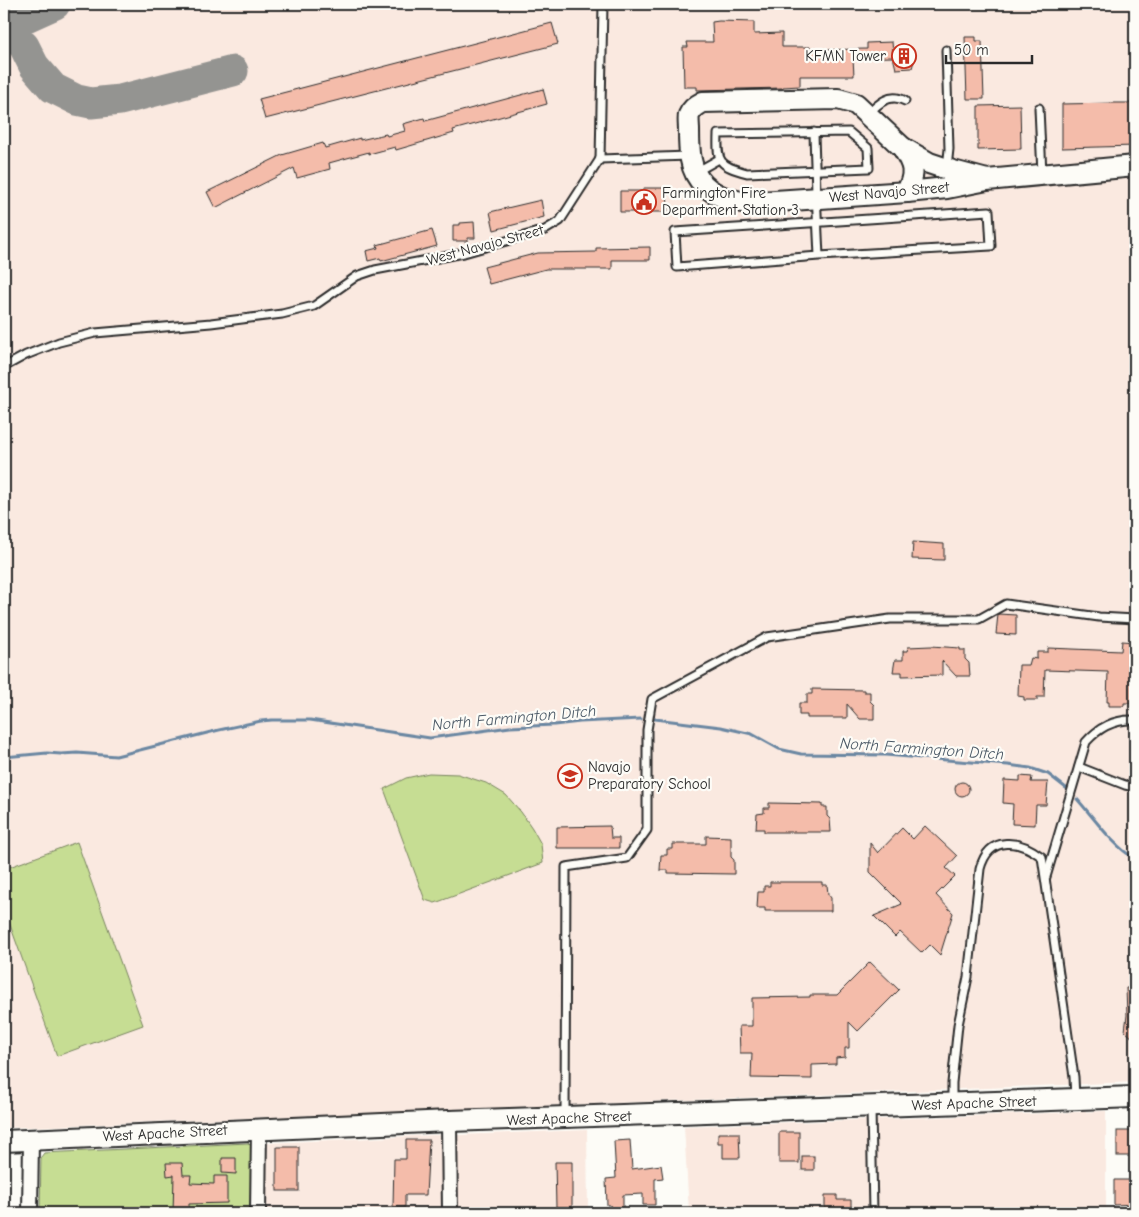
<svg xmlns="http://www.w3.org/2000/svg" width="1139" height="1217" viewBox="0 0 1139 1217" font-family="'Comic Neue',sans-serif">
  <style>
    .built { fill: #fae9e0 }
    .green { fill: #c6dd93; stroke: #78845f }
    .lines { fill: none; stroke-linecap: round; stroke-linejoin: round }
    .stream { stroke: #6b87a2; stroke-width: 3 }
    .taxiway { stroke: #949491; stroke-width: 31 }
    .building { fill: #f4bcaa; stroke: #2b2b2b }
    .lane-casing { stroke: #2b2b2b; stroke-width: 11 }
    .street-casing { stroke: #2b2b2b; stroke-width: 18 }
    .secondary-casing { stroke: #2b2b2b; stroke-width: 24 }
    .lane { stroke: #fdfcf7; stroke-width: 7 }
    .street { stroke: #fdfcf7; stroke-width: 14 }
    .secondary { stroke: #fdfcf7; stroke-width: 20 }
    .labels { text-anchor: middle; stroke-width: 4.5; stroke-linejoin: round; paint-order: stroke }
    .poi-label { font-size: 15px; fill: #2b2b2b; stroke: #fdfcf7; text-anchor: start }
    .street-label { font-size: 15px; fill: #2b2b2b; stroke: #fdfcf7 }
    .water-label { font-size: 16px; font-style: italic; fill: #4b5966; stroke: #fdfcf7 }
  </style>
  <rect width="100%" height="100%" fill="#fdfcf7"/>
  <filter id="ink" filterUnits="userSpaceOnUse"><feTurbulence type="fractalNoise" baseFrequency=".02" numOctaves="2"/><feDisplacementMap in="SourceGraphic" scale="10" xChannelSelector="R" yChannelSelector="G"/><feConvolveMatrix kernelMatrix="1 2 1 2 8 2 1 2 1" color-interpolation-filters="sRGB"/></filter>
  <g filter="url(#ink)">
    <g class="built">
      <polygon points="4,4 1135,4 1135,1082 4,1128"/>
      <polygon points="1106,1111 1106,1208 1135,1207 1135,1213 689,1213 684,1126"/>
      <polygon points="587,1130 588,1213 456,1213 455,1138 458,1135"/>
      <polygon points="434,1135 439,1135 443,1138 443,1213 264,1213 265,1144 268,1143"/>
    </g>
    <g class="green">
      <polygon points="429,773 458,774 486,783 506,795 521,812 532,828 541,844 543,863 435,903 425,900 384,789 406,778"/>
      <polygon points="77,842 143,1025 57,1056 4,908 4,869"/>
      <polygon points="248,1143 251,1146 251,1213 40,1213 41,1157 44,1153"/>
    </g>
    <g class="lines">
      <g class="stream">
        <polyline points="655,719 721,727 752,734 779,749 801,754 885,755 1008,765 1030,768 1048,774 1066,788"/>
        <polyline points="4,757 47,753 61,754 77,753 116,756 219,730 261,721 272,720 310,720 430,738 510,727 554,725 580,722 641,719"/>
        <path d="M1077 799C1095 819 1112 845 1135 859"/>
      </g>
      <g class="taxiway">
        <polyline points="4,27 55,4"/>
        <polyline points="4,35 15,37 24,46 34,66 53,88 77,100 91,103 120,100 233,71"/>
      </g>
    </g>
    <g class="building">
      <polygon points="719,21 754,22 754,34 782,33 782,47 810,47 810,50 867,49 867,43 892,42 893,53 904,45 916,54 912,68 896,69 893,57 853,58 854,76 800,76 800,86 783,87 783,88 697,90 697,87 684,87 683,47 688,47 687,42 713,42 712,22"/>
      <polygon points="552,23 558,44 265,119 259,99"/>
      <polygon points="965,37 976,37 976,41 982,41 984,99 967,99"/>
      <polygon points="543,89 547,104 453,130 454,133 396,150 395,147 369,154 369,152 329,163 330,169 297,178 294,168 215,208 207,192 282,155 323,143 325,148 360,138 360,140 386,134 387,136 405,131 403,124 424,118 425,121"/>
      <polygon points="1115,103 1135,103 1135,146 1062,148 1062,104"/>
      <polygon points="1020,105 1021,149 978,150 978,106"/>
      <polygon points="644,188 667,188 668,212 620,212 620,191 644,191"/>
      <polygon points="541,200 544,217 494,230 490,212"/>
      <polygon points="474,222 475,238 468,238 468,241 453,241 453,225 460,225 460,223"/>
      <polygon points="432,230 437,246 381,261 380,258 368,261 366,251 378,248 377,245"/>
      <polygon points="650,247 650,260 612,260 612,269 546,269 489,284 484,267 538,253 596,252 596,248"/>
      <polygon points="913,542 944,544 944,560 912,559"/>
      <polygon points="998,614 1016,615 1016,635 996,634"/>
      <polygon points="1122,641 1135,642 1135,653 1132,653 1131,680 1135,680 1135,703 1124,703 1124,706 1109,706 1109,702 1107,702 1108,672 1045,670 1044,697 1037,697 1037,700 1024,700 1024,697 1018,696 1019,665 1029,665 1031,658 1037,659 1037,652 1048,652 1048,648 1121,651"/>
      <polygon points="931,646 960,648 960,650 965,650 965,659 969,663 970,676 956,676 942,661 942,675 902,676 902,672 893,672 895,660 903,660 903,651 907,651 908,647"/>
      <polygon points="812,689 864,690 864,692 870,692 870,701 874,705 874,719 860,719 847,704 847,718 807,718 807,715 799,715 799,703 807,703 807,694 812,694"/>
      <polygon points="1020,776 1032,777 1031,782 1048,782 1046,805 1036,805 1035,825 1012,824 1013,804 1003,803 1004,780 1020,781"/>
      <circle cx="962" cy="789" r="7"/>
      <polygon points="769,803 822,804 822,807 827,807 827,816 830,819 831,832 764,832 764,829 756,829 757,814 764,813 764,808 769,808"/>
      <polygon points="610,826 611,838 619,838 619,848 557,848 557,827"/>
      <polygon points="925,826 957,856 946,868 955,876 936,895 953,913 940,955 930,945 922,953 900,932 895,937 874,916 902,904 870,872 870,843 878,853 902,828 913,839"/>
      <polygon points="706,836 731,837 731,857 734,860 734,874 668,873 668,870 660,870 661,855 667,855 667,849 673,849 673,844 706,844"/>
      <polygon points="770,882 822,882 822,885 827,885 828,894 831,898 831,911 765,911 765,908 757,908 758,892 764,892 764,886 770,886"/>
      <polygon points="870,962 899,990 858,1031 849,1022 849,1048 845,1048 845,1057 836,1058 836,1064 812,1065 812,1079 751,1078 752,1053 740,1053 739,1026 752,1026 752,998 810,997 810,995 837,995"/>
      <polygon points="1126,988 1135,988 1135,1040 1125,1031 1127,1015"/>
      <rect x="1117" y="1131" width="18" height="25"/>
      <rect x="779" y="1132" width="20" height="31"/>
      <polygon points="718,1133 739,1133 740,1158 723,1158 723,1143 718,1143"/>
      <polygon points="406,1140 429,1140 426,1195 405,1195 405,1207 393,1207 394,1159 406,1159"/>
      <polygon points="630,1140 632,1169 661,1165 663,1178 655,1179 655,1205 643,1205 643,1194 623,1195 623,1208 611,1208 610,1205 607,1205 606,1179 616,1178 614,1141"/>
      <rect x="277" y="1147" width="22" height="44"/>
      <rect x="802" y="1156" width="12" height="14"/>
      <polygon points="222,1158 236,1158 236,1174 222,1173"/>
      <polygon points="555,1162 572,1162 572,1207 556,1207"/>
      <polygon points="166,1163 182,1163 183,1175 191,1175 190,1183 214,1184 214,1176 227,1176 227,1203 189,1204 189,1213 173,1213 174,1175 167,1176"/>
      <polygon points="1114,1180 1135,1180 1135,1204 1114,1205"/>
      <polygon points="825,1195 837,1195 837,1200 851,1200 851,1213 825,1213"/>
    </g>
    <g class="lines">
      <defs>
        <g id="lane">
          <polyline points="946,50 949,149 947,168"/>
          <polyline points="1039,108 1042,174"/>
          <path d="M868 114C878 104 890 92 905 101"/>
          <path d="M814 132C815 174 817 215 819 256L991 246 989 211 675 232 677 267 819 256"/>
          <path d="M849 132 868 148 869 168 747 173C719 165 717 163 718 134Z"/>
          <polyline points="600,159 603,4"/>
          <polyline points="600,159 689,156"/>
          <polyline points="696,172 719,159"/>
          <polyline points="4,367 26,355 59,342 95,333 211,323 282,314 314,306 357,276 375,270 464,253 545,230 560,221 600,159"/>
          <polyline points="1079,767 1125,785 1135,787"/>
          <path d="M1046 877 1086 742C1099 727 1115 719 1135 720"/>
          <path d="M952 1101V1083L958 1025 968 977 980 869C989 834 1020 840 1042 857L1074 1077 1075 1099"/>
          <polyline points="871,1109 873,1213"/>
          <polyline points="565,1115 566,867 627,858 647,830 647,730 652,699 767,637 890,619 979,619 1006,604 1099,617 1135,619"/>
        </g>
        <g id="street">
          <polyline points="449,1121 450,1213"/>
          <polyline points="30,1213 31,1139"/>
          <polyline points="258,1213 259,1129"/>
        </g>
        <g id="secondary">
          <path d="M903 148C914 166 916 172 907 192"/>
          <path d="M987 180 953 171 929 163 903 148 856 104 838 99 703 102C697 105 692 108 689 115 688 119 689 125 689 130 689 149 689 171 704 185 717 197 730 200 747 203L907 192 947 188 987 180 1135 166"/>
          <polyline points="4,1141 449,1121 1135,1097"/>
        </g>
      </defs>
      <use href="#lane" class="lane-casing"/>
      <use href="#street" class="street-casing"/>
      <use href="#secondary" class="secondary-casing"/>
      <use href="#lane" class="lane"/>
      <use href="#street" class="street"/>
      <use href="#secondary" class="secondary"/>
    </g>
  </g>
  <defs>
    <symbol id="building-ring" viewBox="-11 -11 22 22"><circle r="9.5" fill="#fdfcf7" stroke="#c8321e" stroke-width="1.5"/><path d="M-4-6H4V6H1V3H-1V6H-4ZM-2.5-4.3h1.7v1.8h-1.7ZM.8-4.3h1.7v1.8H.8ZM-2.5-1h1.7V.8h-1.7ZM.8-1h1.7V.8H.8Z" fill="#c8321e"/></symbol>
    <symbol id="civic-ring" viewBox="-11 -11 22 22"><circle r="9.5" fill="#fdfcf7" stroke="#c8321e" stroke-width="1.5"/><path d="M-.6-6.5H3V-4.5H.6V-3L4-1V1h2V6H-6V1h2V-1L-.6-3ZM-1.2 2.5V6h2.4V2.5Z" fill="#c8321e"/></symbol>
    <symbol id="school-ring" viewBox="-11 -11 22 22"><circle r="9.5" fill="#fdfcf7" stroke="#c8321e" stroke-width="1.5"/><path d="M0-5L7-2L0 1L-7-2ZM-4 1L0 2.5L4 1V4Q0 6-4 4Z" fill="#c8321e"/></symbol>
  </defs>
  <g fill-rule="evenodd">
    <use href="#building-ring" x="890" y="42" width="28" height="28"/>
    <use href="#civic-ring" x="630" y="188" width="28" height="28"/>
    <use href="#school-ring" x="556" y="762" width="28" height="28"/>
  </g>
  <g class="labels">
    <g class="poi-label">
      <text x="886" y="61" text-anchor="end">KFMN Tower</text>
      <text x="662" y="198">Farmington Fire<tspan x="662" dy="17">Department Station 3</tspan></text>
      <text x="588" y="772">Navajo<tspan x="588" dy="17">Preparatory School</tspan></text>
    </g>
    <g class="street-label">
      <text transform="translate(889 192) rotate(-5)" y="5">West Navajo Street</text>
      <text transform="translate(485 245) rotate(-15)" y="5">West Navajo Street</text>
      <text transform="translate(974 1103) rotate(-2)" y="5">West Apache Street</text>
      <text transform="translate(569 1118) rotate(-2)" y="5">West Apache Street</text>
      <text transform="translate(165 1133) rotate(-3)" y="5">West Apache Street</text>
    </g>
    <g class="water-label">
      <text transform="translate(514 717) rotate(-5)" y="6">North Farmington Ditch</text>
      <text transform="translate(922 748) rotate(4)" y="6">North Farmington Ditch</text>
    </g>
  </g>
  <rect width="1139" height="1217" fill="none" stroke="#fdfcf7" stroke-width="20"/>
  <rect x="10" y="10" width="1119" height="1197" fill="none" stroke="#2b2b2b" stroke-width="2" filter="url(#ink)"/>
  <path d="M946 55v8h86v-8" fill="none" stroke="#2b2b2b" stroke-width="2.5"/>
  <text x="954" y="55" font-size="15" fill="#2b2b2b" stroke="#fdfcf7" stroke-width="4" paint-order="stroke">50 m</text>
</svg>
